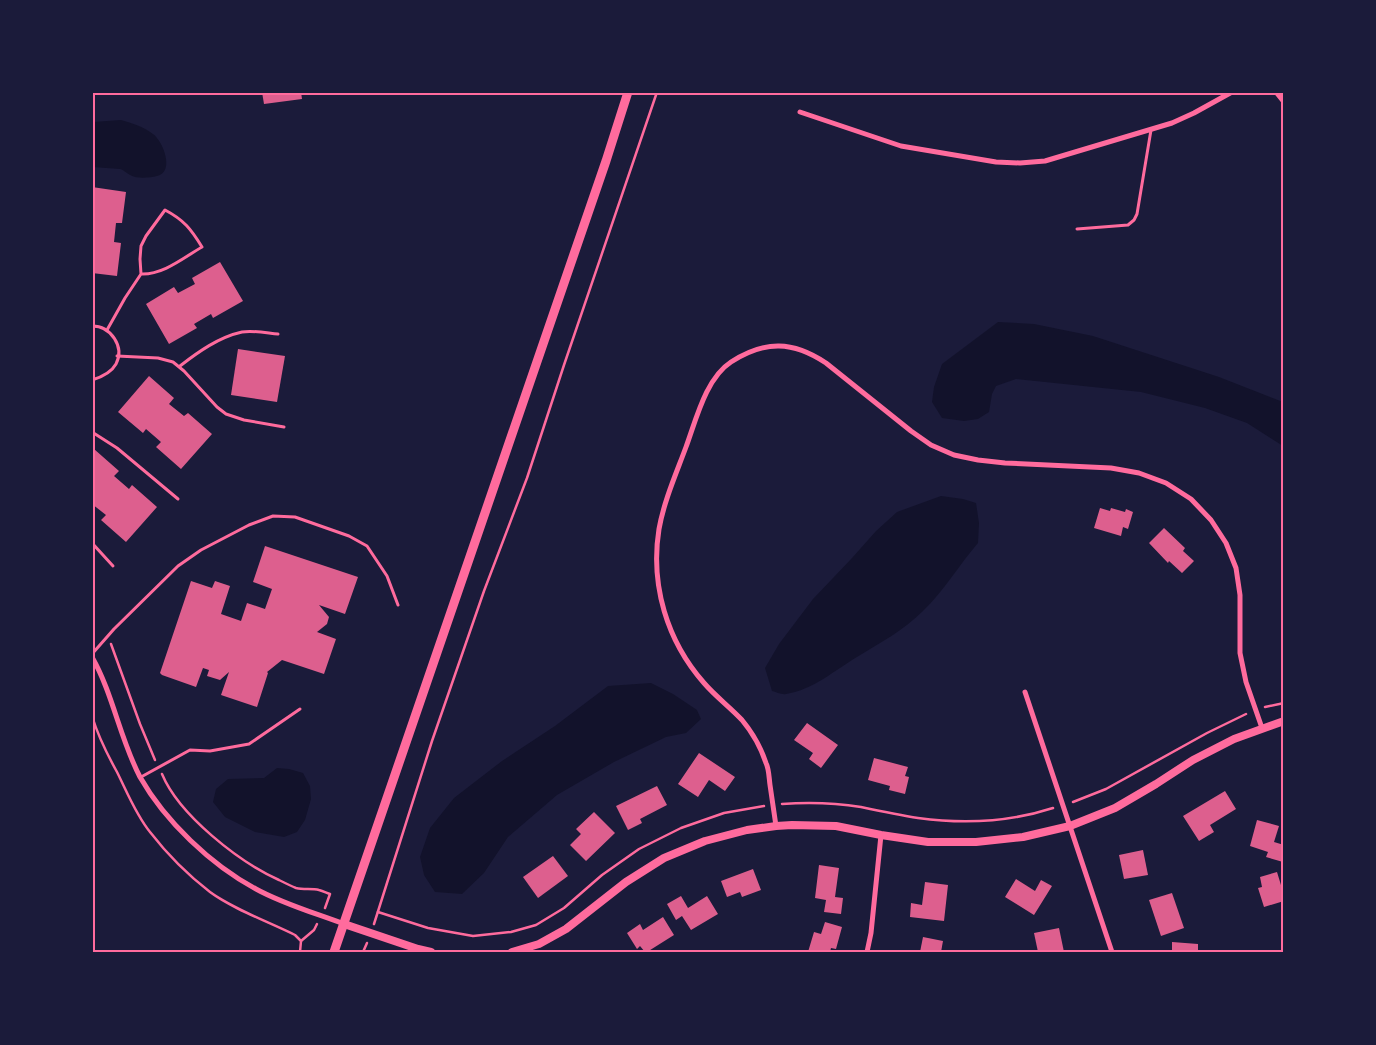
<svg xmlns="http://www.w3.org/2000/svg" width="1376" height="1045" viewBox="0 0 1376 1045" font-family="'Times New Roman',serif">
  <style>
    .water { fill: #12122b }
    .building { fill: #dd5f8e }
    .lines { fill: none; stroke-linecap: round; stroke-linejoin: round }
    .path { stroke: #ff6b9d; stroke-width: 2.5 }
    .service { stroke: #ff6b9d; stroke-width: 3 }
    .minor { stroke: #ff6b9d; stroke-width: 5 }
    .tertiary { stroke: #ff6b9d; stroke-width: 8 }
    .secondary { stroke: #ff6b9d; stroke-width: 9 }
    .neatline { fill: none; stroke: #ff6b9d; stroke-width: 2 }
  </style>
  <rect width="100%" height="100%" fill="#1b1b3a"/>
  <g class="water">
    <path d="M121 120C132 123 144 127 153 134 163 141 175 172 157 176 149 178 137 179 130 175 126 173 124 170 120 169 111 168 102 168 93 167V122Z"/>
    <polygon points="998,322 1034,324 1093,336 1219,377 1283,402 1283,446 1247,423 1205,408 1141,392 1016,379 996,386 992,394 989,412 978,419 964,421 942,418 932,402 934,387 942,364"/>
    <path d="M941 496 963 499 976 503 979 523 978 543C959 565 944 591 923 611 904 630 880 643 857 657 835 670 813 690 786 694 782 695 776 692 772 691L765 668 779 644 813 599 852 558 876 531 897 512Z"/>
    <polygon points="651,683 673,694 697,710 701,719 686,733 666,737 614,762 557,795 508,837 484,873 462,894 435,892 424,875 420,857 430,828 454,798 502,761 555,726 608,686"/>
    <polygon points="277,768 289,769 303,773 310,786 311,799 305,820 297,832 284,837 255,832 225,817 213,802 216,789 228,779 264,778"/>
  </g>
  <g class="building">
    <polygon points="262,92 301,92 302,99 264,104"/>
    <polygon points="92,187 126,192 122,223 116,223 114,242 121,243 117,276 92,273"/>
    <polygon points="220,262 243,301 213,318 211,314 194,324 197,328 169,344 146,304 174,287 178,293 195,284 192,278"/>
    <polygon points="238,349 285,356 277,402 231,395"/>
    <polygon points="149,376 174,398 169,404 184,416 188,413 212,434 181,469 156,447 161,442 146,429 143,433 118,412"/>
    <polygon points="94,449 119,471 114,476 129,489 132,485 157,507 126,542 101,520 106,515 92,504 92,451"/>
    <polygon points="1100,508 1110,511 1111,508 1125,512 1126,509 1133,512 1128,529 1123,527 1121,536 1094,528"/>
    <polygon points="1164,528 1185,548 1183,551 1194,561 1182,573 1169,561 1168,563 1149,543"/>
    <polygon points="265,546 358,577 345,614 319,605 329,617 327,624 317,632 336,639 324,674 282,660 267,672 268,673 257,707 221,695 229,672 220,680 207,676 209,670 203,668 196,687 162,675 160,673 191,581 212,588 215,581 230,586 221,614 241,621 247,603 265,609 272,589 253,582"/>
    <polygon points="807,723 838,745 821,768 809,759 813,753 794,740"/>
    <polygon points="699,753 735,777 725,791 709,780 698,797 678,784"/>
    <polygon points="874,758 908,767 905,776 909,777 905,794 889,790 890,786 868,780"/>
    <polygon points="657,786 667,805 640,819 642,823 628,830 616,806"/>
    <polygon points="1225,791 1236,809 1210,825 1214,832 1199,841 1183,816"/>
    <polygon points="594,812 615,833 586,861 570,845 581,834 576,829"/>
    <polygon points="1257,820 1279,826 1274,842 1284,845 1283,862 1266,857 1268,852 1250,846"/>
    <polygon points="1143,850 1148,875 1124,879 1119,855"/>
    <polygon points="553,856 568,876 538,898 523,877"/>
    <polygon points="819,865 839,868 835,897 843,898 841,914 824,912 826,900 815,898"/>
    <polygon points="753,869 761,890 742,897 740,892 727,897 721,881"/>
    <polygon points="1277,872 1284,895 1284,901 1264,907 1258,888 1262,887 1260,877"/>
    <polygon points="1016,879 1035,891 1041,880 1052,886 1034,915 1005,897"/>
    <polygon points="925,882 948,885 944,921 910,917 911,903 922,905"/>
    <polygon points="1172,893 1184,928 1161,936 1149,900"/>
    <polygon points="681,896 688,908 707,896 718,914 691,930 682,916 676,920 667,904"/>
    <polygon points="663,917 674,935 647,952 645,952 640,946 637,949 627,933 640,924 643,930"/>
    <polygon points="825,922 842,927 836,949 831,948 830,952 808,952 814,932 821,934"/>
    <polygon points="1059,928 1064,952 1038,952 1034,933"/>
    <polygon points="923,937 943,941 941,952 920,952"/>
    <polygon points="1172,942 1198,944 1198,952 1172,952"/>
  </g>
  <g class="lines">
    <g class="path">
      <polyline points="111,644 140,724 155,760"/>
      <polyline points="1265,707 1284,703"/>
      <path d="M92 716C98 736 107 754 117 772 127 792 136 815 150 832 167 854 188 875 210 892 233 909 269 922 295 935L301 941 300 952"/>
      <path d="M162 774C179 815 239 862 279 880 285 883 291 886 296 888 304 890 312 888 319 890 323 891 327 893 330 894L325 908"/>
      <polyline points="1073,802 1106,789 1207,733 1246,714"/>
      <path d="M782 804C808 802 836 803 861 807 880 811 899 815 918 818 962 824 1010 822 1053 808"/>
      <polyline points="378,912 428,928 473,936 511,932 536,925 564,908 602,875 639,849 681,828 724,813 764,806"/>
      <polyline points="374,924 432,741 484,591 527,478 564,365 657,92"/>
      <polyline points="301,941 314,930 317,924"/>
      <polyline points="363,952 367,943"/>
    </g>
    <g class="service">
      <polyline points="1077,229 1128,225 1134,220 1137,214 1151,130"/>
      <path d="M92 326C111 326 125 347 116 364 111 373 102 377 92 380"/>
      <path d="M107 330 125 298 141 274 140 259 141 246 146 236 165 210C184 220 191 229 202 247 183 258 163 275 141 274"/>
      <polyline points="117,356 158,358 173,362 184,371 217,407 226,414 244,420 284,427"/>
      <path d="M180 366C198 352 219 337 242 332 253 330 267 333 278 334"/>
      <polyline points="92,432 117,448 178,499"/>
      <polyline points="92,543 113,566"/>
      <polyline points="92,654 114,629 178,566 201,550 249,525 273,516 295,517 349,536 367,546 387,576 398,605"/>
      <polyline points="141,777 190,750 210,751 249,744 300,709"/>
    </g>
    <g class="minor">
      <polyline points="1276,92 1284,102"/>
      <polyline points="800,112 901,146 996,162 1020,163 1045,161 1172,123 1194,113 1232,92"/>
      <path d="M92 657C113 694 120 739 140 777 165 821 211 865 256 889 283 904 315 913 344 924"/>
      <polyline points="1025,692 1112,952"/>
      <path d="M776 826C774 812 772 799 770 785 769 778 769 769 766 763 761 748 752 732 742 720 730 707 716 697 704 683 667 641 650 585 659 529 664 501 676 474 686 447 696 420 706 378 731 362 765 340 793 341 826 363L911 431 931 445 954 455 978 460 1005 463 1111 468 1139 473 1166 483 1191 499 1211 520 1226 543 1236 568 1240 595V653L1246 682 1262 728"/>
      <polyline points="867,952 871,933 881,835"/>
    </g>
    <g class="tertiary">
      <polyline points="344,924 418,949 431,952"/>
      <polyline points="512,952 539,944 566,929 626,882 664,858 705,841 747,830 776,826 792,825 836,826 881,835 928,842 976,842 1023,837 1070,826 1115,808 1156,784 1193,760 1234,739 1284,721"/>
    </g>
    <polyline class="secondary" points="334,952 606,161 628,92"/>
  </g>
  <rect width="1376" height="1045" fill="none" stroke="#1b1b3a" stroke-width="188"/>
  <rect x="94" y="94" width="1188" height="857" class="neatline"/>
</svg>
